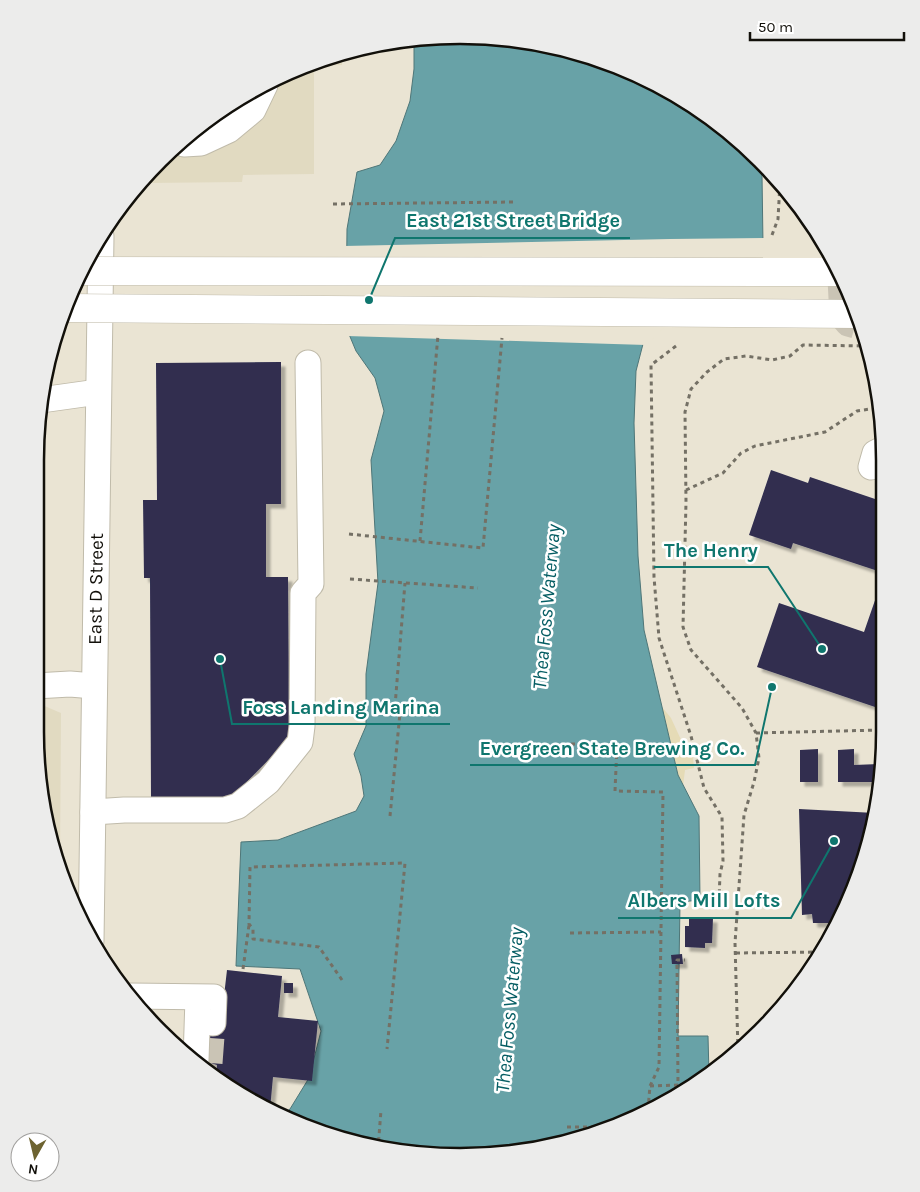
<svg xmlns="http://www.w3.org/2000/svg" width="920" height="1192" viewBox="0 0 920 1192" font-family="Karla,sans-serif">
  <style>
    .built { fill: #e1dac1 }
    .sand { fill: #e5dbb6 }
    .water { fill: #68a2a7; stroke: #4e7678 }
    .pier { fill: #eae4d3 }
    .building { fill: #302e50; filter: url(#shadow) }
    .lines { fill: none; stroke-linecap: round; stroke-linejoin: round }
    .minor-tunnel { stroke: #cac4b5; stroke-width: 25; stroke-dasharray: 25 12; stroke-linecap: butt }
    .minor-casing { stroke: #c0bbaa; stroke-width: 27 }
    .path { stroke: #747065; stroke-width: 3; stroke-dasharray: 4 4; stroke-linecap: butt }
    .minor { stroke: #fff; stroke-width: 25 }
    .highway-bridge-casing { stroke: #c0bbaa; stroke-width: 29; stroke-linecap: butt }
    .highway-bridge { stroke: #fff; stroke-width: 28 }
    .labels { text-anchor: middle; stroke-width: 5; stroke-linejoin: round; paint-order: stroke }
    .street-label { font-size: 19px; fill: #12100a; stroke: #fff }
    .water-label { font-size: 20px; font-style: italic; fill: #055d63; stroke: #fff }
    .rim { fill: none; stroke: #12100a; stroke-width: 2.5 }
    .leader { fill: none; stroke: #0f766e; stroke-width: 2 }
    .callout-dot { fill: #0f766e; stroke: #fff; stroke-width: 2 }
    .callout-label { font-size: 20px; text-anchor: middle; font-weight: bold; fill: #0f766e; stroke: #fff; stroke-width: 5; stroke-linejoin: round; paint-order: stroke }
  </style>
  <defs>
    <filter id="shadow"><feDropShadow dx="4.5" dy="4.5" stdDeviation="1" flood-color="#0004"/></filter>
  </defs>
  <rect width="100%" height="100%" fill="#eae4d3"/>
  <g class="built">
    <polygon points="342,54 342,65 314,66 314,174 243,175 242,182 147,183 147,179 224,106 298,67"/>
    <polygon points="35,702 61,713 60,866 50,842 35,732"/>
  </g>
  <polygon class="sand" points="662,707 671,718 683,744 692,748 694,768 685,770 683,786 678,775"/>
  <polygon class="water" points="460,35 543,43 623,67 696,107 761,160 766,166 762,175 763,245 688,301 643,344 636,371 634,423 638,556 644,630 678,775 699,816 700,900 680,902 678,1036 708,1036 709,1075 696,1086 596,1135 488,1156 377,1149 284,1114 290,1109 309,1078 321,1031 300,969 236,966 241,842 278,840 356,811 364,796 361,776 354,754 366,726 366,674 378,583 371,460 384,411 375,378 356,351 346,327 347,229 357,172 380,165 396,141 410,101 414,69 414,40"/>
  <polygon class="pier" points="765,238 765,246 735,283 690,303 646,345 347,336 343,327 344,246 670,239"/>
  <g class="building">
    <polygon points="281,362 281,504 266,504 266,577 288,577 289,739 232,797 151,798 150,578 144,578 143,500 157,500 156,363"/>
    <polygon points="771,470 808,483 810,477 881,501 881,572 793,543 791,549 749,535"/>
    <polygon points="881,583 881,709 757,667 779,603 864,632"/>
    <polygon points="818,749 818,782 800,782 800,750"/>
    <polygon points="854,749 854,765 879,764 879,782 838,782 838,750"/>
    <polygon points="799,809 875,813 862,869 836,923 813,923 812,914 802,915"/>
    <polygon points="689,917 713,918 712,943 705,943 705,948 685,947 685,926 689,926"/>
    <polygon points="682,954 683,964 672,964 671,955"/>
    <polygon points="227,970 282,976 278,1017 318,1021 312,1081 273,1077 270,1109 248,1100 216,1076 217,1065 199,1059 202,1026 221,1022"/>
    <rect x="284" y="983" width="9" height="10"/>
  </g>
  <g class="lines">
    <g class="minor-tunnel">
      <polyline points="840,279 842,317 848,324 855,326"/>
      <polyline points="210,1063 213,1023"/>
    </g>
    <defs>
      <g id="minor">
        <polyline points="184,144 201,143 229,130 253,110 265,85"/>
        <polyline points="41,400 98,392"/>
        <polyline points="871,467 875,453 881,450"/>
        <polyline points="35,686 70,684 94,686"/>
        <polyline points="93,812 124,810 225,810 238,806 268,782 300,742 302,726 303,593 311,584 308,363"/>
        <polyline points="91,941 101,236"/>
        <polyline points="131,996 214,997 213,1023"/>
        <polyline points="196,1060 198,998"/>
      </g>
    </defs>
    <use href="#minor" class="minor-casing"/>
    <g class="path">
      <polyline points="333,204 514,202"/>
      <polyline points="809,233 811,221"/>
      <polyline points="772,235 778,219 780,183"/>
      <polyline points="676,346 651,365 654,577 659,638 691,736 704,788 722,817 723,861 720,874 719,900"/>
      <polyline points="686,490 723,473 741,453 755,446 825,432 857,411 870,409 881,409"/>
      <polyline points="349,534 483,548 502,338"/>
      <polyline points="420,541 438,335"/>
      <polyline points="350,579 478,588"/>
      <polyline points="756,733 881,730"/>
      <polyline points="571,744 617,745 615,791 663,792 659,1067 650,1086 648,1109"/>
      <polyline points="390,816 400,713 395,706 405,583"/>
      <polyline points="570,933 661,932"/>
      <polyline points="736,953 821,952"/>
      <polyline points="813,953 814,968"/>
      <polyline points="243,969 249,925"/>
      <polyline points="342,980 319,947 253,939 253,929 249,924 250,867 405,863 387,1049"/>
      <polyline points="738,1051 735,943 744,815 754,782 759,758 756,733 742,708 691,650 683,627 686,502 685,412 691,389 707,372 724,359 746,356 772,360 790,356 803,345 868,346"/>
      <polyline points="650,1086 678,1085 677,960 685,960"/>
      <polyline points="567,1127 611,1127"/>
      <polyline points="378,1149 381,1110"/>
    </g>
    <use href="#minor" class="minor"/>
    <defs>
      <g id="highway-bridge">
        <polyline points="79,271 837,272"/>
        <polyline points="65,308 858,314"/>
      </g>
    </defs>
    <use href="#highway-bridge" class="highway-bridge-casing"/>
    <use href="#highway-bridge" class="highway-bridge"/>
  </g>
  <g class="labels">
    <g class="street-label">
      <text transform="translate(95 589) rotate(-89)" y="7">East D Street</text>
    </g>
    <g class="water-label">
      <text transform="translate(546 607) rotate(-85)" y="7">Thea Foss Waterway</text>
      <text transform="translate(509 1010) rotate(-85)" y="7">Thea Foss Waterway</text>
    </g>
  </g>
  <path d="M0 0H920V1192H0ZM460 44H460A416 416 0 0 1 876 460V732A416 416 0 0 1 460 1148H460A416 416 0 0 1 44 732V460A416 416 0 0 1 460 44Z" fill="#ececeb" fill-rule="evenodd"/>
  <path class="rim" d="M460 44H460A416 416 0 0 1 876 460V732A416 416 0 0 1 460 1148H460A416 416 0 0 1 44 732V460A416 416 0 0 1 460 44Z"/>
  <path class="leader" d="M369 300L395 238H630M822 649L768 567H654M220 659L232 724H450M772 687L755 765H470M834 841L791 918H618"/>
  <g class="callout-dot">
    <circle cx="369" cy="300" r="5"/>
    <circle cx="822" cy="649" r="5"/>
    <circle cx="220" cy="659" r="5"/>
    <circle cx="772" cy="687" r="5"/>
    <circle cx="834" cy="841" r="5"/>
  </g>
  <g class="callout-label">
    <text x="513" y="227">East 21st Street Bridge</text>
    <text x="711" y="557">The Henry</text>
    <text x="341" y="714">Foss Landing Marina</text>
    <text x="612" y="755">Evergreen State Brewing Co.</text>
    <text x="704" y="907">Albers Mill Lofts</text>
  </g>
  <g transform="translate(35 1157) rotate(188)"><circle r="24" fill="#ffffff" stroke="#a09f9d"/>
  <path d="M0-4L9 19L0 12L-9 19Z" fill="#6d6330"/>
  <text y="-8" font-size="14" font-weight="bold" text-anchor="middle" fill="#12100a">N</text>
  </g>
  <path d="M750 32v8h154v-8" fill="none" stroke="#12100a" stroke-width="2.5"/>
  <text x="758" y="32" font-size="15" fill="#12100a" stroke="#ffffff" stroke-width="4" paint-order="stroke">50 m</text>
</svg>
